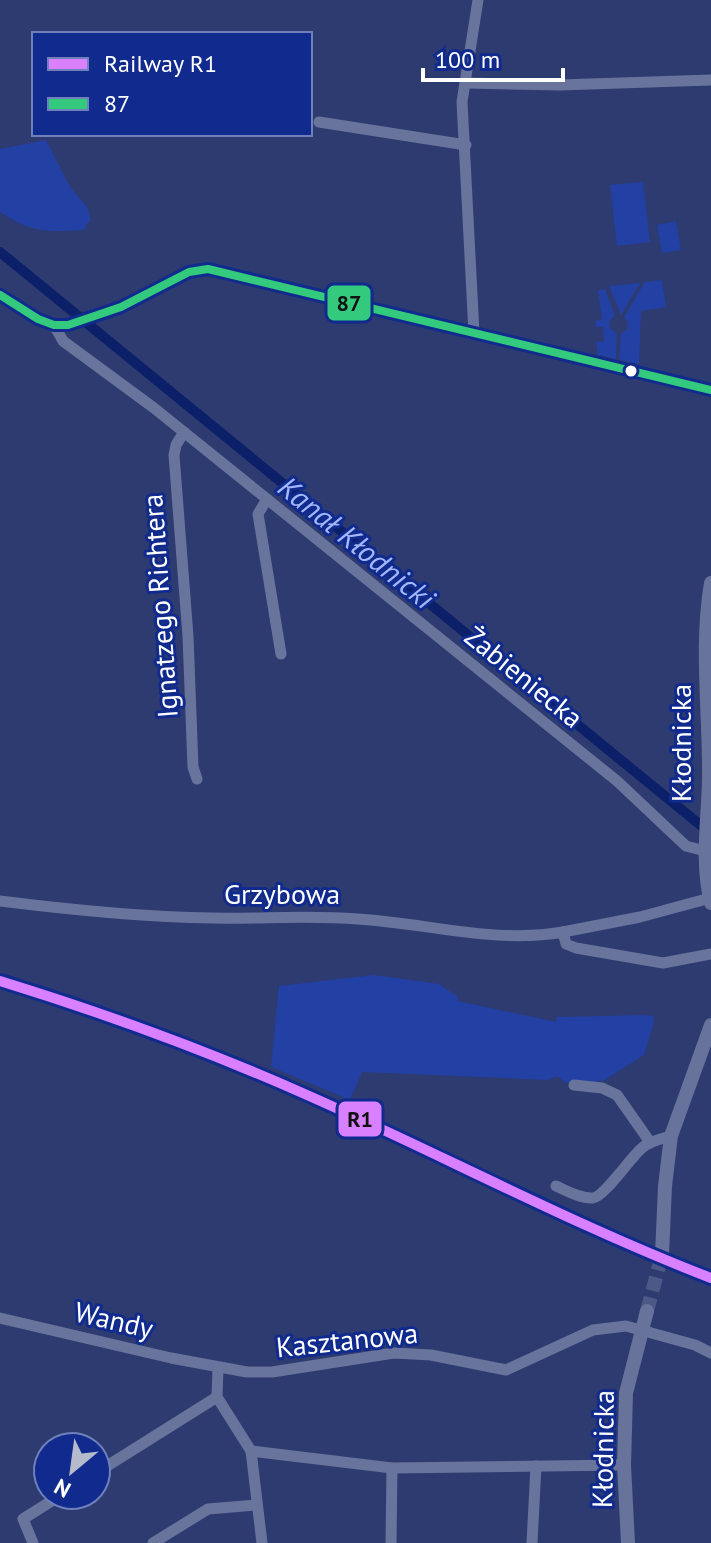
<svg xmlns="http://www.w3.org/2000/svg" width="711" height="1543" viewBox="0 0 711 1543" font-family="'PT Sans',sans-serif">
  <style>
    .green { fill: #2340a4 }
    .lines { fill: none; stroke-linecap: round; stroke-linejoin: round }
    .canal { stroke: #0c2069; stroke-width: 10 }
    .major-tunnel { stroke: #4c5885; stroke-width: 14; stroke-dasharray: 14 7; stroke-linecap: butt }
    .minor { stroke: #69749c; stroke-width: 11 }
    .major { stroke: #68739b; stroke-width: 14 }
    .rail { stroke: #6c769b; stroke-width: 3; stroke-dasharray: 14 6; stroke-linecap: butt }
    .bus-1-casing { stroke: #102b8d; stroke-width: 14 }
    .bus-1 { stroke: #33ca7d; stroke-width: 8 }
    .rail-1-casing { stroke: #102b8d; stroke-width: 16 }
    .rail-1 { stroke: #d880ff; stroke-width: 10 }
    .bus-dot { fill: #fff; stroke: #102b8d; stroke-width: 3 }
    .labels { text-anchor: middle; stroke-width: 6; stroke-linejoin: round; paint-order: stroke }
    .street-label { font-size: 28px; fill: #fff; stroke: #102b8d }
    .water-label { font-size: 30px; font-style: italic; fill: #a3b7fa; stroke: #102b8d }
    .line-badge { stroke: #102b8d; stroke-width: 3 }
    .pale-badge-label { font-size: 22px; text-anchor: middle; font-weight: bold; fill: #111 }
  </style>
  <rect width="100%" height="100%" fill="#2d3b70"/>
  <g class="green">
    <path d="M46 140 70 187 87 207 91 219 83 230C44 232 33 233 0 212V149Z"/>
    <polygon points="643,182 650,242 617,246 610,185"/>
    <polygon points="676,221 681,250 662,253 657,225"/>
    <polygon points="662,280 666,307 641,311 639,364 619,360 621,333 627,330 628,322 624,317 645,282"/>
    <polygon points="640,283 621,315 609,286"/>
    <polygon points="605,289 615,315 609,322 610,328 617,334 616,359 598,355 596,342 604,341 603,327 596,327 595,321 602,319 598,290"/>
    <polygon points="374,975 439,984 458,997 457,1001 556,1022 557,1017 645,1015 653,1016 654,1022 644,1055 603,1081 566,1083 557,1076 548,1080 362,1072 350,1100 271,1067 279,986"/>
  </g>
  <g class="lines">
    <polyline class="canal" points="0,252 710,833"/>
    <polyline class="major-tunnel" points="647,1311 662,1255"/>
    <g class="minor">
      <polyline points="467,83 560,85 711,80"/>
      <polyline points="319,122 466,145"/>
      <polyline points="0,295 38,319 54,325 68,325 121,307 189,272 208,269 711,390"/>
      <polyline points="54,325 63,341 154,408 617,781 686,846 705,851"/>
      <polyline points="474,333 462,102 478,0"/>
      <polyline points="184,432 176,445 174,455 188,636 193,767 197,779"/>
      <polyline points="267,499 258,514 281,654"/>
      <path d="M0 901C71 910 141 917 212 918 261 919 309 915 358 919 425 923 495 944 563 932L566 944 576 948 663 963 711 954"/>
      <polyline points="563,932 640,917 710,898"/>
      <polyline points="574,1085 602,1088 617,1095 650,1142"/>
      <path d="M556 1186C567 1191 581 1199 593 1198 604 1197 630 1158 642 1148 650 1141 661 1139 671 1136"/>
      <polyline points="0,1318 171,1358 247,1372 272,1372 394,1353 431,1355 506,1370 593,1330 626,1326 695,1345 711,1353"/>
      <polyline points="218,1368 217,1397 251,1451 262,1543"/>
      <polyline points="251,1451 392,1468 624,1465"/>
      <polyline points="96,1473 217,1397"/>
      <polyline points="33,1543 23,1519 61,1495"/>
      <polyline points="153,1543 208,1509 257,1505"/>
      <polyline points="391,1543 392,1468"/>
      <polyline points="532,1543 536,1466"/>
    </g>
    <g class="major">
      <path d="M711 583C700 648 710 715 709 780 708 822 701 861 711 903"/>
      <polyline points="662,1255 665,1186 671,1136 711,1025"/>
      <polyline points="628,1543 624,1465 626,1393 647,1311"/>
    </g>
    <path class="rail" d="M0 981C104 1013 208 1051 307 1095 443 1155 573 1225 711 1278"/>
    <defs>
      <polyline id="bus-1" points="0,295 38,319 54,325 68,325 121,307 189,272 208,269 711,390"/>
    </defs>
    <use href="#bus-1" class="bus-1-casing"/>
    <use href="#bus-1" class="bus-1"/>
    <defs>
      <path id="rail-1" d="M0 981C104 1013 208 1051 307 1095 443 1155 573 1225 711 1278"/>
    </defs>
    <use href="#rail-1" class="rail-1-casing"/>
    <use href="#rail-1" class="rail-1"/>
  </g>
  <circle class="bus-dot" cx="631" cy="371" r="7"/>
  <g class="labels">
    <g class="street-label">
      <text transform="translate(160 606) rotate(-94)" y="10">Ignatzego Richtera</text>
      <text transform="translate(524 677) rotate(39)" y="10">Żabieniecka</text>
      <text transform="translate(681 743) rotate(-90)" y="10">Kłodnicka</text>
      <text x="282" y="904">Grzybowa</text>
      <text transform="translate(114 1320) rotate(13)" y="10">Wandy</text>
      <text transform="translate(347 1340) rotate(-6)" y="10">Kasztanowa</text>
      <text transform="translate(603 1449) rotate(-89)" y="10">Kłodnicka</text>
    </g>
    <g class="water-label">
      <text transform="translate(356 543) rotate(39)" y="10">Kanał Kłodnicki</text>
    </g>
  </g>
  <g class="line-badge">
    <rect x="326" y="284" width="46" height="38" rx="8" fill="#33ca7d"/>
    <rect x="337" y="1100" width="46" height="38" rx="8" fill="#d880ff"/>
  </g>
  <g class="pale-badge-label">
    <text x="349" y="311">87</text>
    <text x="360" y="1127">R1</text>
  </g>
  <rect x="32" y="32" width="280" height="104" fill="#102b8d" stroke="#7080bb" stroke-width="2"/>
  <rect x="48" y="58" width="40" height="12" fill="#d880ff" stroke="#7080bb" stroke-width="2"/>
  <text x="104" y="72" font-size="24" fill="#ffffff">Railway R1</text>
  <rect x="48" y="98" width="40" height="12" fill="#33ca7d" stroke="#7080bb" stroke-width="2"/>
  <text x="104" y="112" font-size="24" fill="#ffffff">87</text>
  <g transform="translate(72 1471) rotate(209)"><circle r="38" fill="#102b8d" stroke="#7080bb" stroke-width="2"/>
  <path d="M0-6L14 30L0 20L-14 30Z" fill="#b6bacd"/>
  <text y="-12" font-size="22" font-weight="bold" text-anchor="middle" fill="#ffffff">N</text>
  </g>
  <path d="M423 68v12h140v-12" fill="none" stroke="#ffffff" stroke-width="4"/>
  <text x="435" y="68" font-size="24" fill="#ffffff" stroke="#102b8d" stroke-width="6" paint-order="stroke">100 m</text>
</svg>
